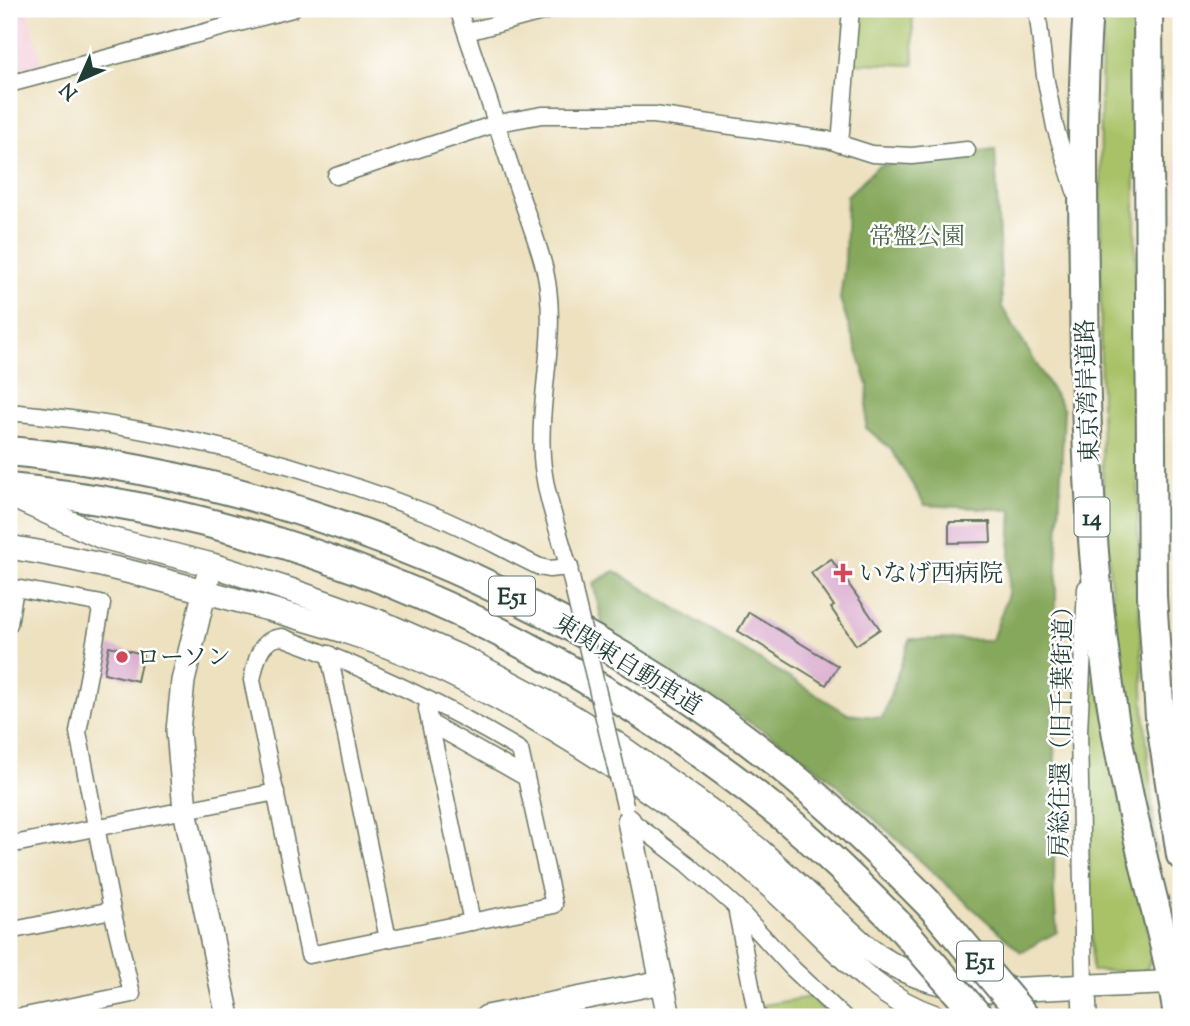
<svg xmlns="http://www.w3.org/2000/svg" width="1190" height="1026" viewBox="0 0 1190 1026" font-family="'Sorts Mill Goudy','Noto Serif JP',serif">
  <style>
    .built { fill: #f5cfda }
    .green { fill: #a9c268; stroke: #64804e; stroke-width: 2 }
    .forest { fill: #86a85c; stroke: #527248; stroke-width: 2 }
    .building { fill: #daaccf }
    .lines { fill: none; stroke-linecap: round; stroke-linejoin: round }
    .street-casing { stroke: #677665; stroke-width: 19 }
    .secondary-casing { stroke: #677665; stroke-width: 26 }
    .highway-casing { stroke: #677665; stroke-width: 32 }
    .street { stroke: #fff; stroke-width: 16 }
    .secondary { stroke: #fff; stroke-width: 23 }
    .highway { stroke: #fff; stroke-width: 28 }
    .street-bridge-casing { stroke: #677665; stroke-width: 19; stroke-linecap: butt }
    .highway-bridge-casing { stroke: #677665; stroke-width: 32; stroke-linecap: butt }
    .street-bridge { stroke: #fff; stroke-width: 16 }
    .highway-bridge { stroke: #fff; stroke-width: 28 }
    .poi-dot { fill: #d1495b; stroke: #fff; stroke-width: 2.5 }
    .labels { text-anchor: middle; stroke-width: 5; stroke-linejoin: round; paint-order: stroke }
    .shield { fill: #fff; stroke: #627771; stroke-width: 2 }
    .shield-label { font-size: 23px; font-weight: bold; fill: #1f3d34 }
    .park-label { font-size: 24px; fill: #486544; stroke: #fff }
    .street-label { font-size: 24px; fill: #1f3d34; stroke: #fff }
    .poi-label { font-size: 24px; fill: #1f3d34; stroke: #fff; text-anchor: start }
  </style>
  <rect width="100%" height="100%" fill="#fff"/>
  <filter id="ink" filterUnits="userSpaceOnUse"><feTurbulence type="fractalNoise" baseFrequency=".0143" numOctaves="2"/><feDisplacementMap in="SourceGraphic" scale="14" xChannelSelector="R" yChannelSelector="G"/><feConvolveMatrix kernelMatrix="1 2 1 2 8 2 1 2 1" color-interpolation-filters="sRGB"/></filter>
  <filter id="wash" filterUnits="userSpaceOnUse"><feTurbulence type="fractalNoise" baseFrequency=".00686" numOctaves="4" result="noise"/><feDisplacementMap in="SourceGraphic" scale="28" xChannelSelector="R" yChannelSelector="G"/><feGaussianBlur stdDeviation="1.57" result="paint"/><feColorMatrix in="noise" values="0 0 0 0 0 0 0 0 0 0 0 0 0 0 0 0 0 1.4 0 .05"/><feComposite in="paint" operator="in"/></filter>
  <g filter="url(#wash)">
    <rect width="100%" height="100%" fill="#ede1c0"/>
    <g class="built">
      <polygon points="9,9 28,9 43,70 9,79"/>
      <polygon points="1177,131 1181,131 1181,492 1178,406"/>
    </g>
    <g class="green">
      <polygon points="857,9 912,9 914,65 853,63"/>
      <path d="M1104 9H1133L1139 601 1144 709 1156 853C1141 769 1123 686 1113 602 1099 488 1100 372 1101 258 1101 175 1099 92 1104 9Z"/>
      <polygon points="1092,679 1098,680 1151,947 1151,959 1146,971 1092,971 1086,744 1087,702"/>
      <polygon points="810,997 831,1017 765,1017 763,1005"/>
    </g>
    <polygon class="forest" points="995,149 1002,307 1064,410 1056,586 1054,894 1057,932 1021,952 827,776 786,745 624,645 603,626 593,583 615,571 848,714 882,718 910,639 992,640 1008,594 1012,510 925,505 890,448 866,428 868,385 840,299 845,262 847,196 878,166"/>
    <g id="blocks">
      <g class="building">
        <polygon points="949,522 990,522 991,542 949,543"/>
        <polygon points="831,559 880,629 856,645 831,608 834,606 811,573"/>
        <polygon points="749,612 838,666 826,685 738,631"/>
        <polygon points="109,646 143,654 137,681 104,673"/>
      </g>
    </g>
  </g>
  <g filter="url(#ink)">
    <use href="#blocks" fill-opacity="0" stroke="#677665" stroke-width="2"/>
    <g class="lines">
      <defs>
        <g id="street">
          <path d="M458 9C478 66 496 123 515 180 525 210 538 241 545 271 559 333 538 395 542 457 545 504 567 549 575 596"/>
          <polyline points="1037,9 1045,76 1055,127 1075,191"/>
          <polyline points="467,32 553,9"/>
          <polyline points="9,84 292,9"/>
          <polyline points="840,144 851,9"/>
          <polyline points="336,176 498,123 542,115 654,115 828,140 872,154 912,156 967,150"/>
          <path d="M9 412C153 425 295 461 430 514 468 528 503 550 540 567L549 569 570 567"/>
          <polyline points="9,624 15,588 102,604 78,732 112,910 132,994 20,1017"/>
          <path d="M282 637C364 667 445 705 520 750L554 905 309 955 252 680C256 661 259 639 282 637Z"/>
          <polyline points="329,654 388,939"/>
          <polyline points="429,700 427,709 472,922"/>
          <polyline points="430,723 525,777"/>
          <polyline points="629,819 688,864 736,907 792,968 844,1017"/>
          <polyline points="9,845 276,792"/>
          <polyline points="736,907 757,1017"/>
          <polyline points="9,931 112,910"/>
          <polyline points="1084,988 1079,731 1086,588"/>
        </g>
        <g id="secondary">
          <path d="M9 495 102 537 212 565 293 591 378 621 469 661 567 713 614 742 711 811 759 850 867 948C900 974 941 986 982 991L1181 982"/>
          <path d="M9 547C90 560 168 581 247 603 307 620 366 635 423 661 520 704 611 762 696 825 735 853 771 886 805 919 845 958 881 999 935 1017"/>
          <polyline points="208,577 183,681 178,731 185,810 228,1017"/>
          <polyline points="629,821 669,1017"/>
          <polyline points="1084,988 1085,1017"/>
          <polyline points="487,1017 662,982"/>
        </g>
        <g id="highway">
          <path d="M1088 9C1081 100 1083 193 1084 284 1085 427 1090 571 1113 712 1122 769 1135 826 1149 883 1160 928 1172 971 1178 1017"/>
          <polyline points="1148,9 1152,596 1160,717 1181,855"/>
          <path d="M9 451C289 477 587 602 802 784 848 823 891 865 933 908"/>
          <path d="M9 488C296 517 550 631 775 810 819 845 859 885 899 925"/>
        </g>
      </defs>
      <use href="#street" class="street-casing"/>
      <use href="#secondary" class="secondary-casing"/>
      <use href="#highway" class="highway-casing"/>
      <use href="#street" class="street"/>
      <use href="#secondary" class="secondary"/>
      <use href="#highway" class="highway"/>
      <defs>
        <polyline id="street-bridge" points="575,596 625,806"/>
        <g id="highway-bridge">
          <polyline points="933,908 1025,1017"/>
          <polyline points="899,925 979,1017"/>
        </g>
      </defs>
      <use href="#street-bridge" class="street-bridge-casing"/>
      <use href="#highway-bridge" class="highway-bridge-casing"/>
      <use href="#street-bridge" class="street-bridge"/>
      <use href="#highway-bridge" class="highway-bridge"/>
    </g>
  </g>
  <g class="poi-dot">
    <path d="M839.5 562.5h7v7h7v7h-7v7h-7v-7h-7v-7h7z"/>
    <circle cx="122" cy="657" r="7"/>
  </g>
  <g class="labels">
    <g class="shield">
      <rect x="1074.5" y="497.5" width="35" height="39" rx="5"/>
      <rect x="489" y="576.5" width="46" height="39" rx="5"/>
      <rect x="957" y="941.5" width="46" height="39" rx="5"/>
    </g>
    <g class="shield-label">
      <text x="1092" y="525">14</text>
      <text x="512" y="604">E51</text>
      <text x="980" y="969">E51</text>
    </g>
    <g class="park-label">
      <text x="917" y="244">常盤公園</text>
    </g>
    <g class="street-label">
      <text transform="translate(1087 391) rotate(-92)" y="8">東京湾岸道路</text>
      <text transform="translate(628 664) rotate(32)" y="8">東関東自動車道</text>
      <text transform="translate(1061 726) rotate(-89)" y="8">房総往還（旧千葉街道）</text>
    </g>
    <g class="poi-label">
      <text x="859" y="581">いなげ西病院</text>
      <text x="136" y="665">ローソン</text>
    </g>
  </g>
  <rect width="1190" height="1026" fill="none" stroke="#fff" stroke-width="35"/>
  <g transform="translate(80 80) rotate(225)" stroke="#ffffff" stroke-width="5" paint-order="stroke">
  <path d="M0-5L12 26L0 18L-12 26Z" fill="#1f3d34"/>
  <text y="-10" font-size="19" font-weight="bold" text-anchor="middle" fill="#1f3d34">N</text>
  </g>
</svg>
